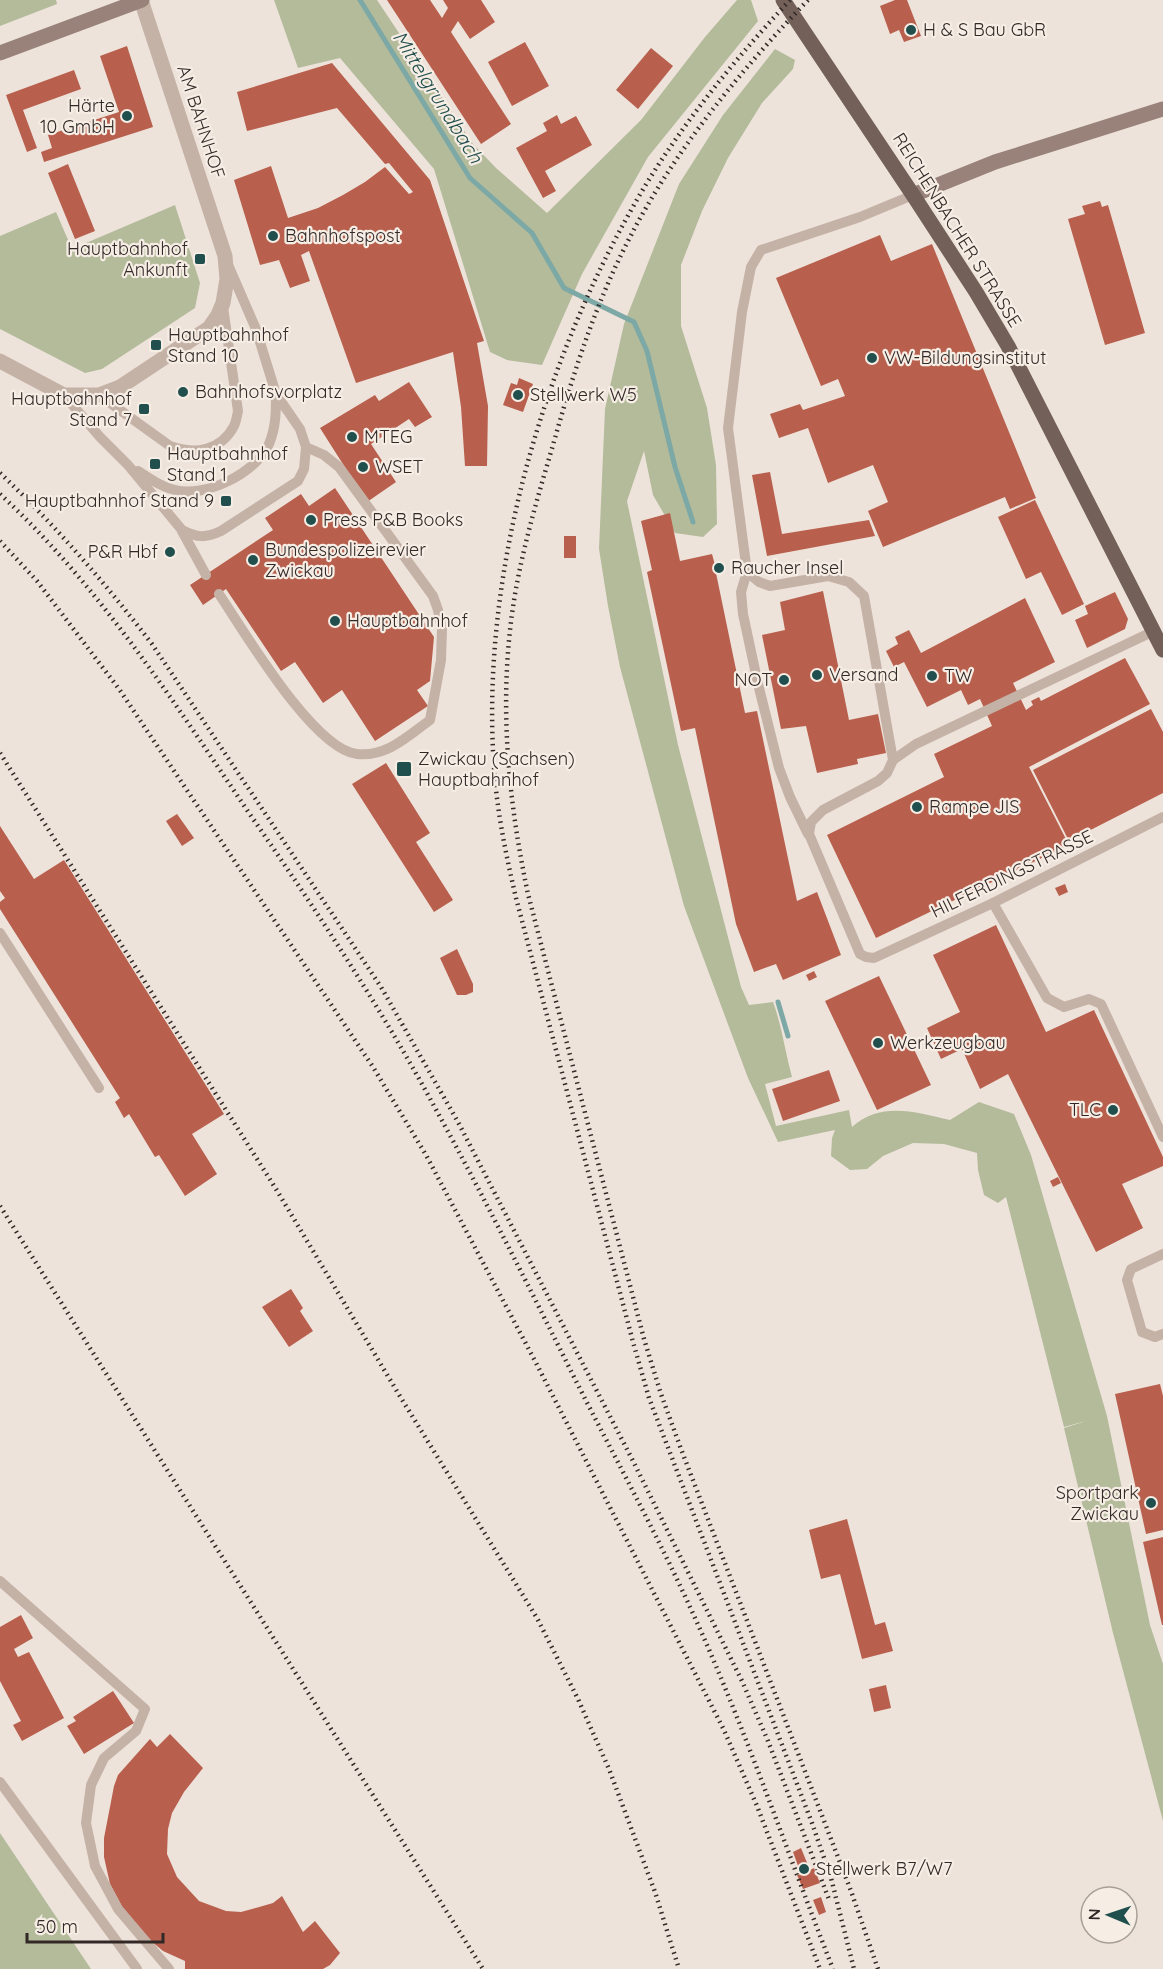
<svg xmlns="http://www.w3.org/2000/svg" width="1163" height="1969" viewBox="0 0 1163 1969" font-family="Quicksand,sans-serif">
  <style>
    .green { fill: #b3bb9b }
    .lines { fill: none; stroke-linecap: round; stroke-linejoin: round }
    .stream { stroke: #7ca8a6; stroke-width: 5 }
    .building { fill: #b85f4d }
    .lane { stroke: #c5b2a7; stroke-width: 10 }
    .street { stroke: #c5b2a7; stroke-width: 15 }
    .secondary { stroke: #988279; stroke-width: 15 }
    .primary { stroke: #726059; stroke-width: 15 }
    .rail { stroke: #322927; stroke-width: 4.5; stroke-dasharray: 1.5 4.5; stroke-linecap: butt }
    .poi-dot { fill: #214f4e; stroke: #f6ede5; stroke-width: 2 }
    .labels { text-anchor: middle; stroke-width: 4.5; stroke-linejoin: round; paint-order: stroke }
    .poi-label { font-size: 18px; fill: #322927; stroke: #f6ede5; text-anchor: start }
    .street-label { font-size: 18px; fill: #322927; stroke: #f6ede5 }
    .water-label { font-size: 20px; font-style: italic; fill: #214f4e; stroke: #f6ede5 }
  </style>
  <rect width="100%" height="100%" fill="#eee3da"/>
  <g class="green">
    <polygon points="0,0 56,0 57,4 0,26"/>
    <polygon points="274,0 377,0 473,144 496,168 547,213 641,120 705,37 737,0 751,0 758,21 648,157 582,274 542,365 507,360 490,352 434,169 340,58 298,68"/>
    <path d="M775 49 795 60 793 69 762 103 728 158 702 211 681 265V326L707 408 716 465 717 524 703 537 675 533 653 495 644 451 627 501 678 745 741 987 749 1005 773 1002C782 1026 785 1052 792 1077L765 1084 776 1126 849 1110 852 1127C881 1101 915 1112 950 1120L979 1102 1014 1114 1031 1155 1107 1416 1150 1625 1163 1664V1821L1113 1633 1064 1428 1086 1421 1064 1427 1006 1197 998 1203 984 1195 978 1170 977 1153 944 1144 913 1143 883 1156 867 1169 850 1170 831 1156 832 1138 835 1130 778 1142 748 1078 684 906 620 667 608 606 599 549 605 409 624 324 679 184 723 115Z"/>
    <polygon points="175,205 200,283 195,308 102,369 85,373 0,329 0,236 56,212 72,249"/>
    <polygon points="0,1833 91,1969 0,1969"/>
  </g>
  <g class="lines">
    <g class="stream">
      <polyline points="360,0 470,178 532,233 564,288 634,322 647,351 675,467 693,522"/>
      <polyline points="778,1002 788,1036"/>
    </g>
  </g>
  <g class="building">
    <polygon points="387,0 430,0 442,18 448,8 443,0 481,0 495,22 470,39 458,21 451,32 511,124 481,144"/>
    <polygon points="895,0 907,0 921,36 904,42 899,30 890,34 880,6"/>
    <polygon points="525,42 549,86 512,106 488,62"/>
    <polygon points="127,46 153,127 44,162 41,152 52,148 48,135 119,112 100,56"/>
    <polygon points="651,48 673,66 638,109 616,90"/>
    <polygon points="332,63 430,180 484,341 477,343 488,406 487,466 465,466 461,407 453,352 356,383 309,251 301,255 310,281 290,288 279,260 260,265 234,180 271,166 288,218 318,208 343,195 365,182 385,167 409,194 413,192 389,163 385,164 337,108 247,131 237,92"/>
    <polygon points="74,70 81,89 23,110 37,148 27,152 6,95"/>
    <polygon points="557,115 561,124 576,116 592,145 545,171 556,191 543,198 516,148 547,131 543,123"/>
    <polygon points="68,164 95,231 75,239 48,173"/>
    <polygon points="1100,201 1102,207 1108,205 1145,333 1105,345 1068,219 1085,214 1082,206"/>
    <polygon points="880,235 891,261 932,244 1036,498 1010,509 1005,497 883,547 868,511 888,502 873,465 828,483 808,428 779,438 770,414 800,404 803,410 845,396 838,379 821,386 776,278"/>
    <polygon points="519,378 533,384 523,412 503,405 511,383 517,385"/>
    <polygon points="409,382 432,417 415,427 409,419 371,444 396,482 367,502 320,428 375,395 379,401"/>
    <polygon points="770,472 782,534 869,520 875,536 767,556 752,475"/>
    <polygon points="335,488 434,637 430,681 417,690 428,706 375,741 342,690 323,703 295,662 281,671 226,589 203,605 190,585 273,530 265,518 301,494 309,506"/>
    <polygon points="1035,500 1084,604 1062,615 1041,572 1026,579 998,517"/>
    <polygon points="670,513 680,561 712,554 715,565 722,563 723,572 716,573 745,713 757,711 797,901 817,892 841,955 783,980 776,964 754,972 736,924 695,728 681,731 647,572 652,570 641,521"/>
    <rect x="564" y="536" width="12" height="22"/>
    <polygon points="823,591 849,720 878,714 886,753 857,759 858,764 817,773 806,726 781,729 762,635 785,630 780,602"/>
    <polygon points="1115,592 1128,619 1125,629 1087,648 1075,620 1088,614 1085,606"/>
    <polygon points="1025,598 1055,662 1013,683 1026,710 1033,705 1031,701 1039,697 1041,701 1125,658 1150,704 1029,767 1069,845 876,938 827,835 944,777 934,754 992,726 980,699 968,705 961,690 927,707 904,662 894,667 886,651 898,644 895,637 909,630 921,653"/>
    <polygon points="1151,709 1163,732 1163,793 1069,841 1033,770"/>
    <polygon points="386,763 430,833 416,842 453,900 434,912 352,784"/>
    <polygon points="177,814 194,838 182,846 166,821"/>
    <polygon points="0,826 34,879 64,860 224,1114 192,1134 217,1174 185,1196 159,1155 155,1157 129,1114 124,1118 115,1102 120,1098 0,909 0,902 5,898 0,891"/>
    <polygon points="1065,884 1068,892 1059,896 1055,888"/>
    <polygon points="996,925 1046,1032 1094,1010 1163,1157 1163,1166 1122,1184 1143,1228 1096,1252 1008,1074 980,1089 962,1049 941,1059 927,1028 960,1012 933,955"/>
    <polygon points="457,949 473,984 473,992 466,995 457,995 440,958"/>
    <polygon points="814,971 817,977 809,981 806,975"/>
    <polygon points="879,976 931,1085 877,1110 825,1001"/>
    <polygon points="829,1070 840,1101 783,1121 772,1089"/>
    <polygon points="1058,1177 1061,1183 1053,1187 1050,1181"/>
    <polygon points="291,1289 303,1308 300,1311 313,1331 289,1347 262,1307"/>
    <polygon points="1160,1384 1163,1396 1163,1530 1146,1534 1115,1394"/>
    <polygon points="847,1519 875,1625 885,1622 893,1651 862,1659 840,1574 821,1579 809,1530"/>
    <polygon points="1163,1537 1163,1625 1162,1625 1143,1542"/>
    <polygon points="21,1615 33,1638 14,1649 18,1657 29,1652 64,1718 22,1741 13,1725 21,1721 0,1681 0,1627"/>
    <polygon points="886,1685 891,1708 874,1712 869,1689"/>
    <polygon points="113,1691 134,1723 84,1754 67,1726 76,1721 73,1717"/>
    <polygon points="170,1734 203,1768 184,1792 172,1813 168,1829 167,1854 177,1877 199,1901 226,1911 241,1912 252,1909 273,1903 282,1896 303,1932 315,1921 340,1953 330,1965 323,1969 185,1969 185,1961 163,1951 145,1936 126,1914 110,1884 104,1857 104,1838 114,1786 118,1775 150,1739 157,1747"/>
    <polygon points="801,1848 810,1870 814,1868 820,1883 803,1889 797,1875 801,1874 793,1852"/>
    <polygon points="821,1897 826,1912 819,1915 813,1900"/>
  </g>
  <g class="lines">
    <g class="lane">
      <polyline points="913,195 860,217 761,250 751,267 742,312 728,428 747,572 759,582 770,586 828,576 849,582 864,596 893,760 887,773 878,781 823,810 811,822 809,834 860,954 866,957 874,958 993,903 1163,817"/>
      <path d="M64 395 100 437 128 465 182 530C197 538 206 538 221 531L298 481 304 469 306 447 300 429 276 394 256 329 229 267"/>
      <path d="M99 395 170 446C194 455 221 451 234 426 236 422 237 416 238 411L223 307"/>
      <path d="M138 471C150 479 162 487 175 490 206 498 256 473 269 444 276 427 276 412 276 394"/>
      <polyline points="182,531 206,575"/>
      <polyline points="747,572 741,592 743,614 758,684 779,768 790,797 808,834"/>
      <path d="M219 594C244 631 313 749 357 754 387 757 408 736 430 720L441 660 442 629 438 610 433 596 339 467 324 455 306 447"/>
      <polyline points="893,760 916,744 1154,631"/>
      <polyline points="993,903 1047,998 1064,1007 1089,999 1101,1004 1163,1137"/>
      <polyline points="0,933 99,1088"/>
      <polyline points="1163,1254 1131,1269 1127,1280 1142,1332 1155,1337 1163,1334"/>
      <polyline points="0,1581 145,1709 136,1731 104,1758 91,1785 86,1823 95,1866 118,1909 169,1969"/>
      <polyline points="0,1782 137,1969"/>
    </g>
    <polyline class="street" points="0,361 64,395 99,395 120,387 209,328 218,315 223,303 227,279 225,256 141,0"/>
    <g class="secondary">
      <polyline points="0,53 142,0"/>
      <polyline points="913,195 995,162 1163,109"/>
    </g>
    <polyline class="primary" points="783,0 913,195 976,292 1008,346 1163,650"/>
    <g class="rail">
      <path d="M790 0C737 57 686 119 645 186 545 353 480 572 494 767 497 812 506 855 516 898L633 1342 649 1398 812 1823 831 1878 854 1969"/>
      <path d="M808 0C740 71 674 151 629 239 595 305 573 374 553 445 540 489 527 533 518 578 497 684 506 790 528 894L644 1339 661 1394 681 1449 851 1891 878 1969"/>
      <path d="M0 473C56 526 105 583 152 644L381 987 458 1122 632 1459 742 1681 768 1741 830 1902"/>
      <path d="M0 494C99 586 172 699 247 810 307 897 366 985 418 1077 474 1177 525 1279 576 1381 616 1460 659 1538 695 1618 747 1733 787 1852 833 1969"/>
      <polyline points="0,541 37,581 119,689 373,1067 426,1155 534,1359 723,1728 757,1806 820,1969"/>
      <polyline points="0,753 276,1189 401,1398 537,1618 578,1699 609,1769 655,1892 679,1969"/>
      <polyline points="0,1206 483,1969"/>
    </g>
  </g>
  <g class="poi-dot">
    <circle cx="911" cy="30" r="6"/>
    <circle cx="127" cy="116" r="6"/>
    <circle cx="273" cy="236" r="6"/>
    <rect x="194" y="253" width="12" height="12" rx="3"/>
    <rect x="150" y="339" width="12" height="12" rx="3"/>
    <circle cx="872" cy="358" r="6"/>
    <circle cx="183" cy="392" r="6"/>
    <circle cx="518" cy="395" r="6"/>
    <rect x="138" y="403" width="12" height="12" rx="3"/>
    <circle cx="352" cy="437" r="6"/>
    <rect x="149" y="458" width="12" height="12" rx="3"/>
    <circle cx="363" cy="467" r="6"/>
    <rect x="220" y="495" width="12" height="12" rx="3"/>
    <circle cx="311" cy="520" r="6"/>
    <circle cx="170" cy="552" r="6"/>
    <circle cx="253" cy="560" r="6"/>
    <circle cx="719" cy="568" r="6"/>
    <circle cx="335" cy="621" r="6"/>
    <circle cx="817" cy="675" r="6"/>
    <circle cx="932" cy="676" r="6"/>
    <circle cx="784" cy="680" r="6"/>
    <rect x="396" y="761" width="16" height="16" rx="3"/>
    <circle cx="917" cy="807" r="6"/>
    <circle cx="878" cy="1043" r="6"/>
    <circle cx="1113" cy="1110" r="6"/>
    <circle cx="1151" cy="1503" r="6"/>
    <circle cx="804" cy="1869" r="6"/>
  </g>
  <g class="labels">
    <g class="poi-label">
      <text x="923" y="36">H &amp; S Bau GbR</text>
      <text x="115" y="112" text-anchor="end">Härte<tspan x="115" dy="21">10 GmbH</tspan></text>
      <text x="285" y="242">Bahnhofspost</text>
      <text x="188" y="255" text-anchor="end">Hauptbahnhof<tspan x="188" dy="21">Ankunft</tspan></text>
      <text x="168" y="341">Hauptbahnhof<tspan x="168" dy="21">Stand 10</tspan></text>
      <text x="884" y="364">VW-Bildungsinstitut</text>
      <text x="195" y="398">Bahnhofsvorplatz</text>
      <text x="530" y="401">Stellwerk W5</text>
      <text x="132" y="405" text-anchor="end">Hauptbahnhof<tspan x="132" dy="21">Stand 7</tspan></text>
      <text x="364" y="443">MTEG</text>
      <text x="167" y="460">Hauptbahnhof<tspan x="167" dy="21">Stand 1</tspan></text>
      <text x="375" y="473">WSET</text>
      <text x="214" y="507" text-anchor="end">Hauptbahnhof Stand 9</text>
      <text x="323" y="526">Press P&amp;B Books</text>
      <text x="265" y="556">Bundespolizeirevier<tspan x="265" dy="21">Zwickau</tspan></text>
      <text x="158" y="558" text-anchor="end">P&amp;R Hbf</text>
      <text x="731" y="574">Raucher Insel</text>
      <text x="347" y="627">Hauptbahnhof</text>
      <text x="829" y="681">Versand</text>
      <text x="944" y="682">TW</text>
      <text x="772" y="686" text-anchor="end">NOT</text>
      <text x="418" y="765">Zwickau (Sachsen)<tspan x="418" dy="21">Hauptbahnhof</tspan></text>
      <text x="929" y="813">Rampe JIS</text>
      <text x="890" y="1049">Werkzeugbau</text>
      <text x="1101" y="1116" text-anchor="end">TLC</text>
      <text x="1139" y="1499" text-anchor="end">Sportpark<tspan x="1139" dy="21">Zwickau</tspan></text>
      <text x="816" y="1875">Stellwerk B7/W7</text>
    </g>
    <g class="street-label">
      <text transform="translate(201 122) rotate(72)" y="6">AM BAHNHOF</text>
      <text transform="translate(957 230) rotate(58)" y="6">REICHENBACHER STRASSE</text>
      <text transform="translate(1012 874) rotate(-26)" y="6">HILFERDINGSTRASSE</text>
    </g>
    <g class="water-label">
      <text transform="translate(438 97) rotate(58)" y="7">Mittelgrundbach</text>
    </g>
  </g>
  <g transform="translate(1109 1915) rotate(272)"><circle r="28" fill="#f6ede5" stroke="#a89f99" stroke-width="1.5"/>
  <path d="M0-4.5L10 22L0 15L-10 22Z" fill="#214f4e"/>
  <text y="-9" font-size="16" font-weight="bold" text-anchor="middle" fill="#322927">N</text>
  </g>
  <path d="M27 1933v9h136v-9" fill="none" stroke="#322927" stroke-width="3"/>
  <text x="36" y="1933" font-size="18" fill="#322927" stroke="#f6ede5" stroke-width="4.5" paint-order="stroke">50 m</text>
</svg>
